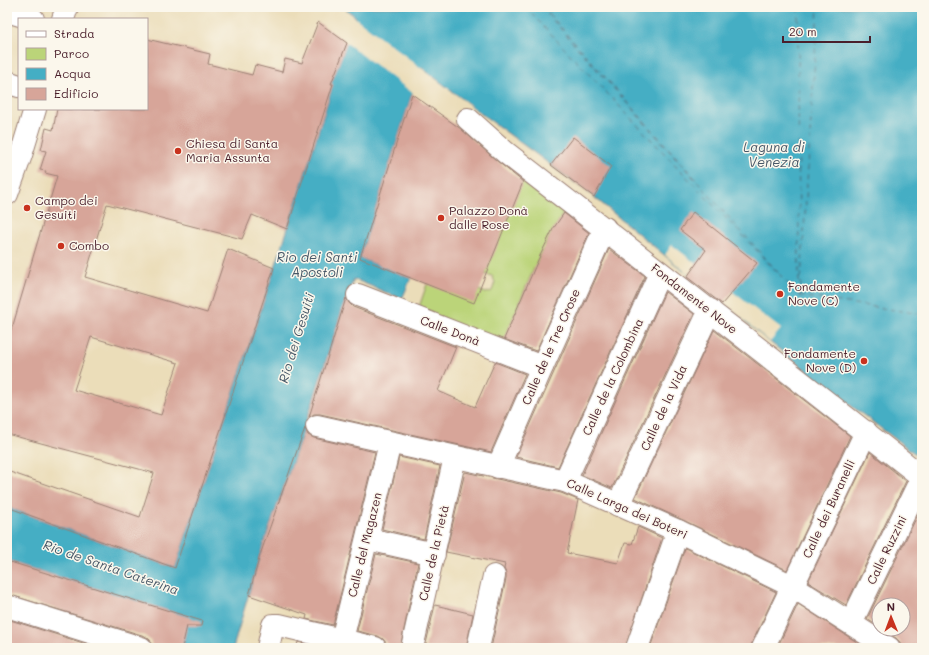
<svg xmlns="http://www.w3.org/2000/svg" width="929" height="655" viewBox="0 0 929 655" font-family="Mali,sans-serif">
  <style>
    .green { fill: #bbd479; stroke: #827a52 }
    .water { fill: #44aec4; stroke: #476678 }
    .pier { fill: #ebddb9 }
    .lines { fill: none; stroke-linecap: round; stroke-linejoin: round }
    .ferry { stroke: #485868; stroke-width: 1; stroke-dasharray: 5 4; stroke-linecap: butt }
    .building { fill: #d7a599; fill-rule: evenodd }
    .minor-casing { stroke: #9a7e72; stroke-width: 24 }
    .minor { stroke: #fff; stroke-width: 22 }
    .poi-dot { fill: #c8321e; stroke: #fbf7ec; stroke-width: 1.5 }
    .labels { text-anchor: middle; stroke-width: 3; stroke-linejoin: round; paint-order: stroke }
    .poi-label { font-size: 12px; fill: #4a1f2b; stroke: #fbf7ec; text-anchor: start }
    .street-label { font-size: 12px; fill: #4a1f2b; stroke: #fbf7ec }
    .water-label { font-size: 13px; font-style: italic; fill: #485868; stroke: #fbf7ec }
  </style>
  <rect width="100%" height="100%" fill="#fbf7ec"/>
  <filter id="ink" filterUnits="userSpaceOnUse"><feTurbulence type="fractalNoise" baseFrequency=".025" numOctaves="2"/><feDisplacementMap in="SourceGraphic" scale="8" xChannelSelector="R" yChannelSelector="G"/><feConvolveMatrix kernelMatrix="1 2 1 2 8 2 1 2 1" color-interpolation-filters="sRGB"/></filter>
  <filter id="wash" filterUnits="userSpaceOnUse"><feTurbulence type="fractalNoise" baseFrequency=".012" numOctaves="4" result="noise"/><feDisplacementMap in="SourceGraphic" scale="16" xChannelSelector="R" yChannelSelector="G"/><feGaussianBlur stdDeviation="0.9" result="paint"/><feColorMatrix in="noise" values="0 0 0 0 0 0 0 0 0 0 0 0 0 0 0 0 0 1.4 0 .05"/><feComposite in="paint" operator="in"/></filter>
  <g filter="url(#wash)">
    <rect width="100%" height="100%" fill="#ebddb9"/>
    <path class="green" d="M524 177 566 209C539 250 522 297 503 343L418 310 427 284 479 290 486 293 492 291 495 282 492 276 485 274Z"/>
    <polygon class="water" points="343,7 922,7 922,459 854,408 766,339 594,197 475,109 422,68 412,94 360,258 411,278 402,299 354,279 346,298 302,435 260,555 233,648 182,648 188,617 7,561 7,507 175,568 287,231 333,85 331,84 356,17"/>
    <g class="pier">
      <polygon points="341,7 475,109 474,111 423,71 414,94 345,42 353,17"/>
      <polygon points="672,245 781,329 770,342 665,255"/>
    </g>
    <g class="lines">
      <g class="ferry">
        <polyline points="525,7 800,296"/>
        <polyline points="541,7 783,278"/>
        <polyline points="543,7 701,185"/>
        <polyline points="798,7 799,286"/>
        <polyline points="800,296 818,7"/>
        <polyline points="800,296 922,314"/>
      </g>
    </g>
    <g id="blocks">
      <g class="building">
        <path d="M318 22 347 43 331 84H333L287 229 252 215 242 239 107 204 85 277 207 313 228 249 274 268 175 568 7 507V471L140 517 154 473 7 434V338L13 325 57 176 45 173 46 171 40 170 46 151 41 150 46 128 53 130 57 109H147V39L210 54 208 64 252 75 255 65 282 72 285 59 302 63ZM91 337 178 363 161 415 74 390Z"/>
        <polygon points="412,94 461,129 497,161 523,182 474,303 360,258"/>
        <polygon points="573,137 611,166 594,197 551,165"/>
        <polygon points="693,212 757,263 722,304 687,277 706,250 680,230"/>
        <polygon points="564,213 589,233 536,351 504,339 538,260 553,229"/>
        <polygon points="609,249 645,276 558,467 516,457"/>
        <polygon points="665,292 694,314 612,488 582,475"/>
        <polygon points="346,298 349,303 353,307 456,347 438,391 475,407 495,362 525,374 491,452 320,414 314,414 309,417"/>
        <polygon points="714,330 850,436 787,570 683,520 635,498"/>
        <polygon points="305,428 308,435 314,438 375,452 333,625 306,619 307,615 249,595 260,555"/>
        <polygon points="870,452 906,481 846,605 808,582"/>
        <polygon points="399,457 440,466 424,539 382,529"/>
        <polygon points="465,472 561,493 578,500 567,553 618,563 625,543 632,544 638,527 662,538 625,648 491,648 506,579 506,573 504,569 505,564 446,552"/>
        <polygon points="922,506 922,648 901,648 900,642 896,638 882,629 903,629 903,605 879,605 879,627 867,619"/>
        <polygon points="685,548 776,592 752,643 751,648 650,648"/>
        <polygon points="376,554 418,563 400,648 387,648 387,644 383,639 378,636 357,631"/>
        <polygon points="7,561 202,621 201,626 187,626 182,648 153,648 150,640 145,636 7,594"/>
        <polygon points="798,604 866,648 777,648"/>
        <polygon points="435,605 473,614 466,648 425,648"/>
        <polygon points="7,619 99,648 7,648"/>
        <polygon points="298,642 321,648 296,648"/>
      </g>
    </g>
  </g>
  <g filter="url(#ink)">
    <use href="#blocks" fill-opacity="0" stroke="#9a7e72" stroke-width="1"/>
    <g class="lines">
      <defs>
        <g id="minor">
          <polyline points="7,11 33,19"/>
          <polyline points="63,19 67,7"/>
          <polyline points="7,82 19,86"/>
          <polyline points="468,119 505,152 759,349 922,477"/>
          <polyline points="7,194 21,155 35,109"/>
          <polyline points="358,295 542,367"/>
          <polyline points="317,426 565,481 678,531 792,586 889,648"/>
          <polyline points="498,467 542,367 605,228"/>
          <polyline points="565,481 660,273"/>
          <polyline points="618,505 710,310"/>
          <polyline points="368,539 434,554"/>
          <polyline points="7,606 141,648"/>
          <polyline points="851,623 922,477"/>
          <polyline points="268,648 273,625 279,625 375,648"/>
          <polyline points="340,648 390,443"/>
          <polyline points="412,648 455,457"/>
          <polyline points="478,648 494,576"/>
          <polyline points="637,648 678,531"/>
          <polyline points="763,648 866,432"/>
        </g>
      </defs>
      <use href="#minor" class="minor-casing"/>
      <use href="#minor" class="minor"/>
    </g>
  </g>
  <g class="poi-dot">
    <circle cx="178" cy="151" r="4"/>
    <circle cx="27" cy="208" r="4"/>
    <circle cx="441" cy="218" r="4"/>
    <circle cx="61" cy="246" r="4"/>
    <circle cx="780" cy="294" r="4"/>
    <circle cx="864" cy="361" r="4"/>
  </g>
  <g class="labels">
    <g class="poi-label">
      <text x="186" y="148">Chiesa di Santa<tspan x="186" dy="14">Maria Assunta</tspan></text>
      <text x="35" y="205">Campo dei<tspan x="35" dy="14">Gesuiti</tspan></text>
      <text x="449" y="215">Palazzo Donà<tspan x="449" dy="14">dalle Rose</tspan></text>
      <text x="69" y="250">Combo</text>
      <text x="788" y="291">Fondamente<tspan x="788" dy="14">Nove (C)</tspan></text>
      <text x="856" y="358" text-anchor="end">Fondamente<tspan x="856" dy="14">Nove (D)</tspan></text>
    </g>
    <g class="street-label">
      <text transform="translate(694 299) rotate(38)" y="4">Fondamente Nove</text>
      <text transform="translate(450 331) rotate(21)" y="4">Calle Donà</text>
      <text transform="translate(551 347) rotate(-66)" y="4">Calle de le Tre Crose</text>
      <text transform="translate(613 377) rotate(-65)" y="4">Calle de la Colombina</text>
      <text transform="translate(664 408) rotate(-65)" y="4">Calle de la Vida</text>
      <text transform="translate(627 509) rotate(24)" y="4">Calle Larga dei Boteri</text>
      <text transform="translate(829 509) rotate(-65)" y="4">Calle dei Buranelli</text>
      <text transform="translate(365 545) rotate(-76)" y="4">Calle del Magazen</text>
      <text transform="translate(887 550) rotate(-64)" y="4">Calle Ruzzini</text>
      <text transform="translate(434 553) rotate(-77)" y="4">Calle de la Pietà</text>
    </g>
    <g class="water-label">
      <text x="774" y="152">Laguna di<tspan x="774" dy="15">Venezia</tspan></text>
      <text x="317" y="262">Rio dei Santi<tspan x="317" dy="15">Apostoli</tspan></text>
      <text transform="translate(296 338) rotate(-73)" y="5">Rio dei Gesuiti</text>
      <text transform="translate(111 567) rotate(19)" y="5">Rio de Santa Caterina</text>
    </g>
  </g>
  <rect width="929" height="655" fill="none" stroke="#fbf7ec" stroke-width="24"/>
  <rect x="18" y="18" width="130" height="92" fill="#fbf7ec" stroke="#b4a19f"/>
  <rect x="26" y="31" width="20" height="6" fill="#ffffff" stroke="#b4a19f"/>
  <text x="54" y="38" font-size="12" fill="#4a1f2b">Strada</text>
  <rect x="26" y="48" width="20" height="12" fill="#bbd479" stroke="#b4a19f"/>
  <text x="54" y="58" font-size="12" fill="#4a1f2b">Parco</text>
  <rect x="26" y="68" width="20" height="12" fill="#44aec4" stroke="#b4a19f"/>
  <text x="54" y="78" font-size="12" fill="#4a1f2b">Acqua</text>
  <rect x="26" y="88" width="20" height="12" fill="#d7a599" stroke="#b4a19f"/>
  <text x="54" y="98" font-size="12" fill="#4a1f2b">Edificio</text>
  <g transform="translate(891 617) rotate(359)"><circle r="19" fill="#fbf7ec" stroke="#b4a19f"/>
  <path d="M0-3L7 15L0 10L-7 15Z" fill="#c8321e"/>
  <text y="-6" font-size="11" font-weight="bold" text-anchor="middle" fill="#4a1f2b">N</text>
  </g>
  <path d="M783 36v6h87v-6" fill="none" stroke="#4a1f2b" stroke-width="2"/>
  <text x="789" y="36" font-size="12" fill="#4a1f2b" stroke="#fbf7ec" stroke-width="3" paint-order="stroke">20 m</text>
</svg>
